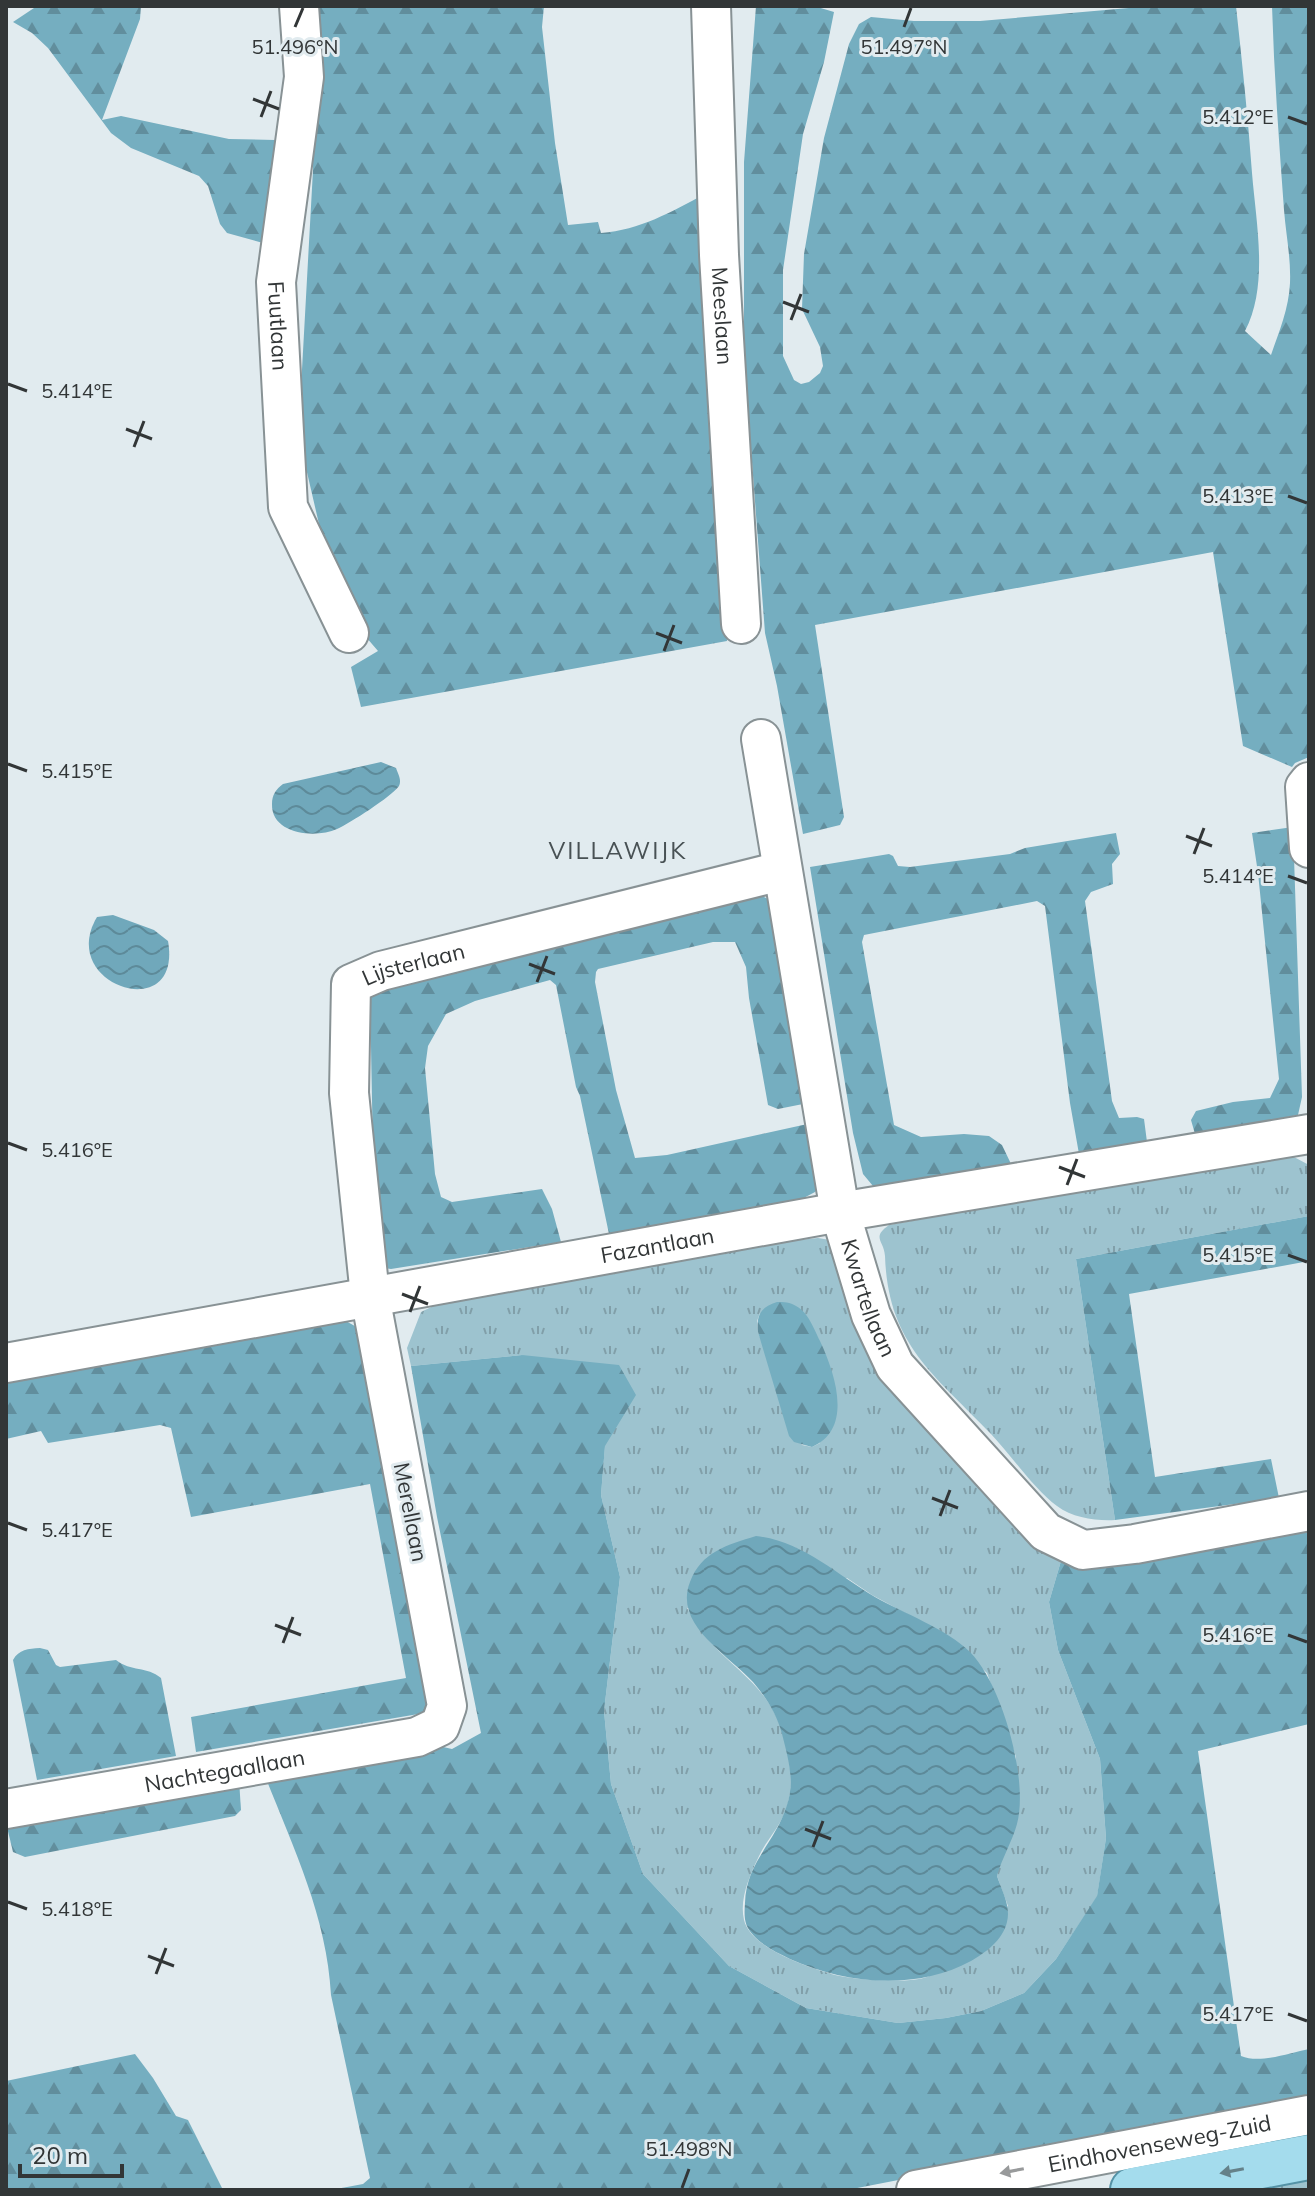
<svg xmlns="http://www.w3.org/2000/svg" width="1315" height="2196" viewBox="0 0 1315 2196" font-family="Mulish,sans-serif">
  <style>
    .grass { fill: url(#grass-tufts); fill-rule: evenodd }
    .forest { fill: url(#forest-firs) }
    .water { fill: url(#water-waves) }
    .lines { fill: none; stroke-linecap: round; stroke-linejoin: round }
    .street-casing { stroke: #889295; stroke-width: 42 }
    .primary-casing { stroke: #5592a6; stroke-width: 48 }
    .street { stroke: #fff; stroke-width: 38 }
    .primary { stroke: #a4dced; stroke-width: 44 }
    .oneway { fill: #989a9b }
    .oneway2 { fill: #658189 }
    .ticks { fill: none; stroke: #323637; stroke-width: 3 }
    .labels { text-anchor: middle; stroke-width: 6; stroke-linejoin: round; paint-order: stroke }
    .street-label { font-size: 22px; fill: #323637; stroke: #e1ebef }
    .neighbourhood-label { font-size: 24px; letter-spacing: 2px; fill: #485154; stroke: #e1ebef }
    .ticks-label { font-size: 20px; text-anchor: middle; fill: #323637; stroke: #e1ebef; stroke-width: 6; stroke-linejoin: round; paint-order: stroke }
  </style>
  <defs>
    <pattern id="grass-tufts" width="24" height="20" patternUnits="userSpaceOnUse" patternTransform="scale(2)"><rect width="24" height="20" fill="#9dc3cf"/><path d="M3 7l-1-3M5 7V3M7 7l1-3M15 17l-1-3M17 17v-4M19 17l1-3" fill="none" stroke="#819fa9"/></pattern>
    <pattern id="forest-firs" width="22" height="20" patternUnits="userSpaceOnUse" patternTransform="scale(2)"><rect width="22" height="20" fill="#75aec0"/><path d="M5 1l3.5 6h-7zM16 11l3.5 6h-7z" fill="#618e9d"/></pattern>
    <pattern id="water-waves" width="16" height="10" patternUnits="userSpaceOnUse" patternTransform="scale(2)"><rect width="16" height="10" fill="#70a8bb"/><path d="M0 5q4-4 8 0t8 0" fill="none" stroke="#5d8a99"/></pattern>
  </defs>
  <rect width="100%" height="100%" fill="#e1ebef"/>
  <g class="grass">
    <path d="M1281 1154 1294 1157 1309 1165V1216L1076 1259 1115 1520C1096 1521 1073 1518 1057 1506 1034 1489 1011 1455 991 1434 935 1375 888 1345 885 1256 884 1240 871 1238 889 1225Z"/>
    <path d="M818 1238 836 1241 864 1340 1063 1554 1049 1602 1058 1650 1100 1759 1106 1838 1097 1897 1056 1959 1024 1993 981 2011 946 2018 898 2023 806 2008 729 1966 643 1874 611 1784 604 1711 620 1577 601 1495 605 1445 522 1355 411 1366 407 1348 421 1312 450 1298 771 1243ZM760 1313 820 1443 812 1447 802 1445 758 1332 757 1321ZM847 1578 872 1595 944 1634 987 1673 1016 1757 997 1876 1008 1906C990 1922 972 1938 954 1955 946 1961 939 1970 931 1975 915 1985 854 1980 835 1975 810 1968 751 1949 744 1920 739 1899 750 1875 759 1856 768 1837 782 1826 788 1803 794 1779 789 1755 782 1732 769 1689 739 1673 711 1643 701 1632 694 1620 687 1608Z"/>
    <polygon points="1309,2179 1309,2190 1252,2190"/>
  </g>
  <g class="forest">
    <polygon points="37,6 141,6 140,19 102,120 121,116 229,139 275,140 274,183 263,243 227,233 220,224 208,186 199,176 131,148 111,133 48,48 32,33 13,22"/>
    <path d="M309 6H544L542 27 555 143 568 225 598 222 601 233C640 230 671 212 705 194L727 641 361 707 351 667 378 651 366 637 322 537 306 468 299 424 313 170Z"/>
    <path d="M756 6H814L834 12 824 62 803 134 783 270V356L794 380 801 384 809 382 820 373 823 366 820 347 802 309 804 254 824 138 849 44 859 24 871 17 914 21H980L1152 6H1236C1242 62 1248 117 1252 173 1256 223 1269 285 1245 331L1271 355C1279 332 1289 308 1290 283 1291 258 1286 235 1284 210 1279 142 1274 74 1272 6H1309V757L1295 763 1292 767 1243 746 1213 552 815 625 844 817 840 825 803 834 777 686 765 633 744 357V162Z"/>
    <polygon points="1293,827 1302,1097 1298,1115 1195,1134 1191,1120 1196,1111 1233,1102 1270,1098 1279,1079 1258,873 1252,833"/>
    <polygon points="1116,833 1120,854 1112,864 1113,884 1091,892 1085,901 1112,1101 1119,1118 1137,1117 1144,1119 1147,1142 1079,1154 1070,1103 1045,906 1037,901 864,935 862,942 894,1125 921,1137 964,1134 989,1136 1002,1145 1012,1166 906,1184 873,1186 863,1174 853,1133 810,867 889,854 893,856 898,866 910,867 1010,854 1025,848"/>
    <polygon points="760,895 768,899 778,929 808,1103 778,1109 768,1105 749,998 746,967 735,942 713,942 598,969 596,972 595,982 616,1090 635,1158 667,1155 812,1123 820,1186 815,1192 798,1201 609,1234 580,1096 576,1087 556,985 550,980 475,1001 446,1014 428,1046 425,1068 435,1174 441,1197 452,1202 542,1189 552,1209 561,1242 391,1269 384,1268 374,1206 370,993"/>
    <polygon points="1309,1216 1309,1261 1129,1294 1155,1477 1271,1459 1279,1498 1115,1520 1076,1259"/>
    <path d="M777 1302C784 1302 790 1302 796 1306 808 1312 814 1329 820 1341 835 1373 854 1429 812 1447L794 1442 789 1436 758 1332C756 1315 761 1307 777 1302Z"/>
    <polygon points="344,1320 362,1330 436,1711 196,1752 191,1717 406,1678 370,1484 191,1517 171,1428 160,1425 48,1443 41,1431 6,1439 6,1382 298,1326"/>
    <path d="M522 1355 619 1365 636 1395 605 1446 601 1495 620 1577 604 1711 611 1784 643 1874 729 1966 806 2008 898 2023 946 2018 981 2011 1024 1993 1056 1959 1097 1896 1106 1838 1100 1759 1058 1650 1049 1602 1063 1554 1309 1532V1724L1198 1751 1241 2056C1260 2064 1289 2053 1309 2049V2100L847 2190H331L363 2184 370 2178 331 1995C327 1917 293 1847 265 1776L439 1746 452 1749 481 1733 437 1517 411 1366Z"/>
    <path d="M40 1648 48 1650 56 1665 60 1667 116 1660C131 1672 147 1666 161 1678L176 1756 37 1780 13 1660C19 1649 28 1649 40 1648Z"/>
    <polygon points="239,1780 241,1810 235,1816 25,1857 13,1852 6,1823"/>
    <polygon points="135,2054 153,2078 176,2116 188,2120 223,2190 6,2190 6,2081"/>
  </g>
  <g class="water">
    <path d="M381 762 396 768C398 774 402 780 399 786 391 797 350 823 337 829 315 839 271 834 272 804 272 795 276 789 283 784Z"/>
    <path d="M113 915 154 930 168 941C183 1026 56 986 97 917Z"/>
    <path d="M756 1536C802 1541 836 1574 875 1597 903 1613 947 1629 970 1652 1002 1684 1029 1780 1017 1824 1012 1842 1002 1858 997 1876 1002 1891 1011 1906 1007 1922 1003 1940 985 1953 971 1961 916 1991 845 1984 790 1959 778 1953 763 1946 754 1936 744 1926 744 1917 745 1903 746 1862 776 1842 787 1805 795 1781 788 1758 782 1734 777 1715 766 1697 753 1682 729 1655 673 1625 690 1582 701 1552 727 1545 756 1536Z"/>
  </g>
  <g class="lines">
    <defs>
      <g id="street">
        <path id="s1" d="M299 6 304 77 276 282 288 507 349 633"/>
        <path id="s2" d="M711 6 719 255 741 624"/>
        <path id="s3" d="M761 739 840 1212 871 1315 895 1366 1046 1532 1083 1550 1135 1544 1309 1511"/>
        <polyline points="1309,782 1305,787 1309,848"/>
        <path id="s4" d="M6 1363 840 1212 1309 1134"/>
        <path id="s5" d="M6 1809 417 1737 440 1726 447 1706 370 1296 349 1093 351 984 381 971 781 871"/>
        <path id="s6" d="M916 2190 1309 2115"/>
      </g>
      <polyline id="primary" points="1133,2190 1309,2157"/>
    </defs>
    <use href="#street" class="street-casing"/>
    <use href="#primary" class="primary-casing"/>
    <use href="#street" class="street"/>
    <use href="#primary" class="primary"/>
  </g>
  <defs><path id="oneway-solid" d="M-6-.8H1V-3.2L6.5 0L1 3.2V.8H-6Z" transform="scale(2)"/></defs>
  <use class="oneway" href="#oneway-solid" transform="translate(1012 2171) rotate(169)"/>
  <use class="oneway2" href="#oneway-solid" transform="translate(1232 2171) rotate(169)"/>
  <path class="ticks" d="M295 27 303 8M904 27 911 8M253 99 279 109M261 117 271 91M1288 117 1307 124M783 302 809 312M791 320 801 294M8 384 27 391M126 429 152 439M134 447 144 421M1288 496 1307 503M656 633 682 643M664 651 674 625M8 764 27 771M1186 836 1212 846M1194 854 1204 828M1288 876 1307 883M529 964 555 974M537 982 547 956M8 1143 27 1150M1059 1167 1085 1177M1067 1185 1077 1159M1288 1255 1307 1262M402 1294 428 1304M410 1312 420 1286M932 1498 958 1508M940 1516 950 1490M8 1523 27 1530M275 1625 301 1635M1288 1635 1307 1642M283 1643 293 1617M805 1829 831 1839M813 1847 823 1821M8 1902 27 1909M148 1956 174 1966M156 1974 166 1948M1288 2014 1307 2021M682 2188 689 2169"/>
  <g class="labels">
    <g class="street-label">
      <text dy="8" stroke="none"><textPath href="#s2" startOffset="310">Meeslaan</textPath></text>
      <text dy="8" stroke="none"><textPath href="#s1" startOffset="322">Fuutlaan</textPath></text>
      <text dy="8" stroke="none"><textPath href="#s5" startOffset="1260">Lijsterlaan</textPath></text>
      <text dy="8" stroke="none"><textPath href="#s4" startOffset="662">Fazantlaan</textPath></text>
      <text dy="8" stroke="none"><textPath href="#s3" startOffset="570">Kwartellaan</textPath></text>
      <text transform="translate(411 1512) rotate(79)" y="8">Merellaan</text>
      <text dy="8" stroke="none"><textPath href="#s5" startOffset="222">Nachtegaallaan</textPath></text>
      <text dy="8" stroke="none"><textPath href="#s6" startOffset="248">Eindhovenseweg-Zuid</textPath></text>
    </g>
    <g class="neighbourhood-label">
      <text x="618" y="859">VILLAWIJK</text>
    </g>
  </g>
  <g class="ticks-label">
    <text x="295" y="54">51.496°N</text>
    <text x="904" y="54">51.497°N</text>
    <text x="1238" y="124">5.412°E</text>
    <text x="77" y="398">5.414°E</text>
    <text x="1238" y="503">5.413°E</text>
    <text x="77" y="778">5.415°E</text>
    <text x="1238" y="883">5.414°E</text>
    <text x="77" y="1157">5.416°E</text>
    <text x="1238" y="1262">5.415°E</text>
    <text x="77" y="1537">5.417°E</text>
    <text x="1238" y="1642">5.416°E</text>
    <text x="77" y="1916">5.418°E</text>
    <text x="1238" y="2021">5.417°E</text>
    <text x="689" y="2156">51.498°N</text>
  </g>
  <rect width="1315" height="2196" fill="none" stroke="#323637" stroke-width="16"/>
  <path d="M20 2164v12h102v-12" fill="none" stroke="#323637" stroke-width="4"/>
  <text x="32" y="2164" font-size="24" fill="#323637" stroke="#e1ebef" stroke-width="6" paint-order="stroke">20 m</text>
</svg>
